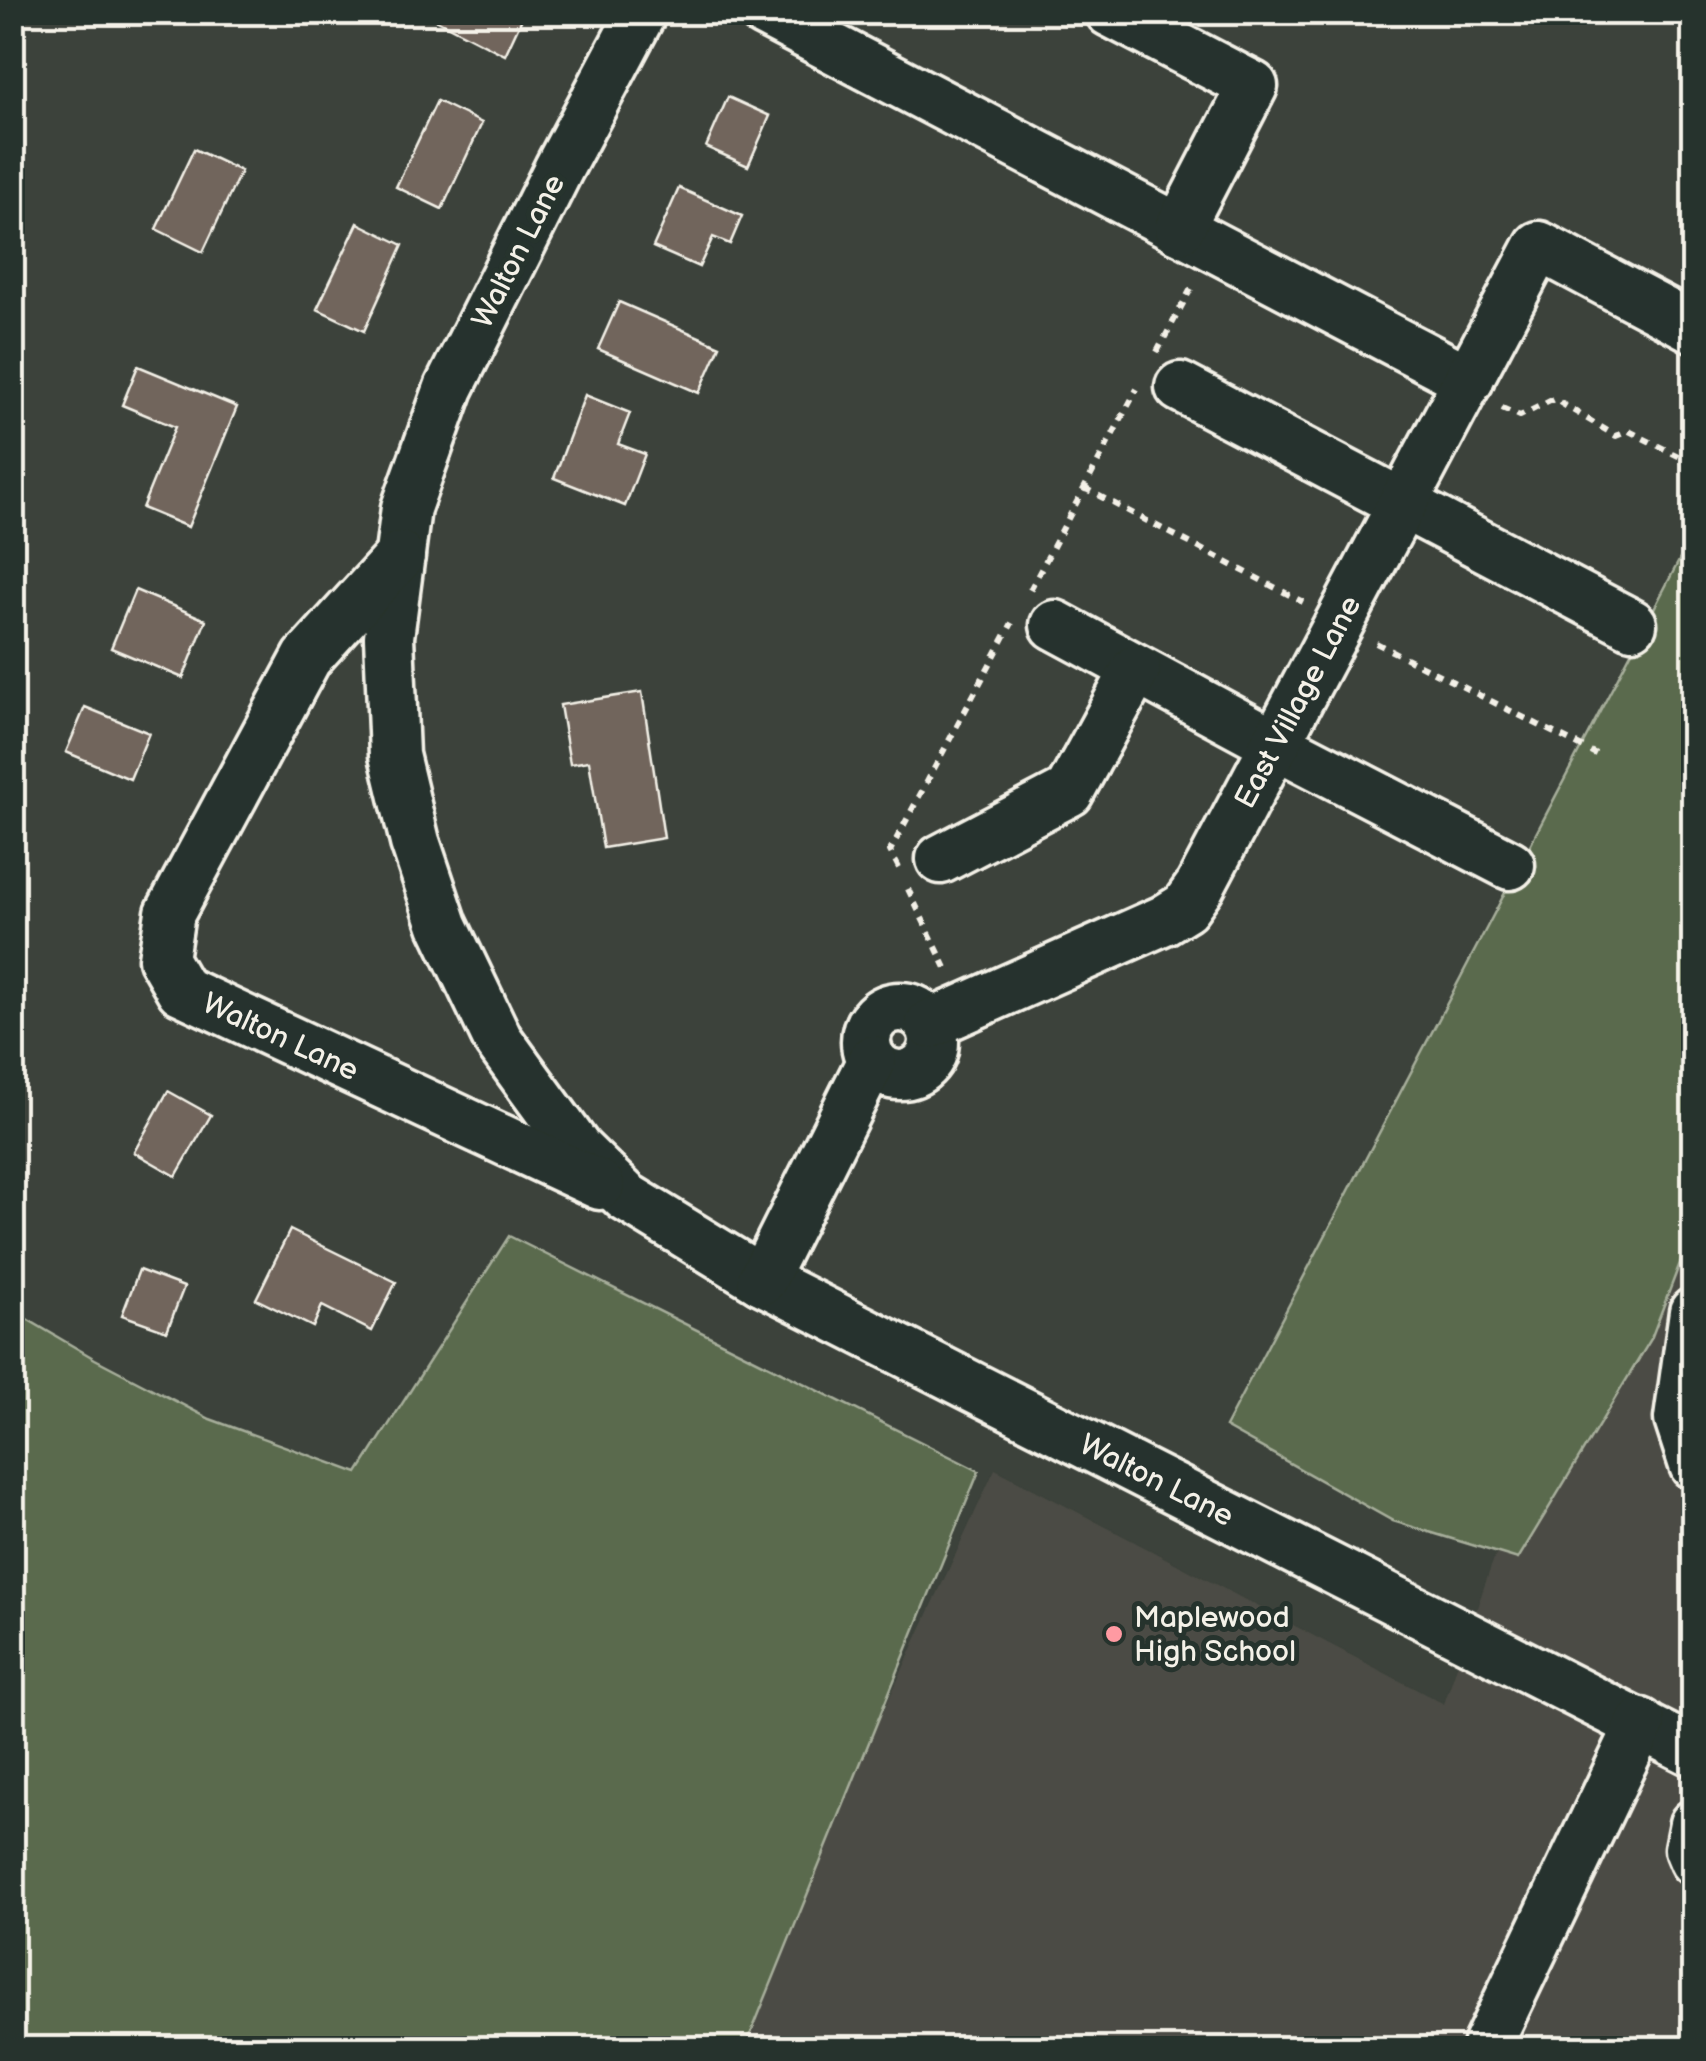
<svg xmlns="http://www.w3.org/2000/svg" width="1706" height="2061" viewBox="0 0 1706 2061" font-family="'Balsamiq Sans',sans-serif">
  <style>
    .built { fill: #4c4c45 }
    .green { fill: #5a6b4e; stroke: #a7ae9b; stroke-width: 2.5 }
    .building { fill: #71655c; stroke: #f4f1e8; stroke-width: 2.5 }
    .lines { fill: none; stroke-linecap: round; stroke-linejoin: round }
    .minor-casing { stroke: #f4f1e8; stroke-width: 55 }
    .path { stroke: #f4f1e8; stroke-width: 6; stroke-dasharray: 8 8; stroke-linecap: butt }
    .minor { stroke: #26332d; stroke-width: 48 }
    .poi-dot { fill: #ff9aa2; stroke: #26332d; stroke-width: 4 }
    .labels { text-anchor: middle; stroke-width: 10; stroke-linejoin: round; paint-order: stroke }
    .street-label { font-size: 30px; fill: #f4f1e8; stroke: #26332d }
    .poi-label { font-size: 30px; fill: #f4f1e8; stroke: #26332d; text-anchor: start }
  </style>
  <rect width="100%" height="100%" fill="#3c423b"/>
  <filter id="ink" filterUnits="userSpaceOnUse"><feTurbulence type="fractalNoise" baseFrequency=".01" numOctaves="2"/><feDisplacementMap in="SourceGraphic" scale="20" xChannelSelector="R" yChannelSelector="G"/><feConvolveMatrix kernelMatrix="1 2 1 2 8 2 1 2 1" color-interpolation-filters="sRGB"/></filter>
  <g filter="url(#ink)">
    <polygon class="built" points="1693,1136 1693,2048 728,2048 995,1469 1444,1704 1492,1564"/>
    <g class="green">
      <polygon points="1693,534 1693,1229 1651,1339 1518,1559 1393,1521 1225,1427"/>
      <polygon points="509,1236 979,1471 745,2048 13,2048 13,1311 95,1359 210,1419 358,1473"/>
    </g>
    <g class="building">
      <polygon points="421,12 525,12 505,55"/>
      <polygon points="728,97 770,116 748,166 706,147"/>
      <polygon points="437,101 482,123 442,209 396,187"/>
      <polygon points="194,149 241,171 203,252 156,229"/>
      <polygon points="679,188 742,216 730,244 713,237 699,267 653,247"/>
      <polygon points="358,223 403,245 364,331 317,309"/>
      <polygon points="619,302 720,346 699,393 598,349"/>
      <polygon points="138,366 237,407 188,527 142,508 175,427 122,405"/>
      <polygon points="585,395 630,413 618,444 645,454 625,506 554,478"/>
      <polygon points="135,590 206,620 183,678 111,648"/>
      <polygon points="642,692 664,838 603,848 589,761 570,764 560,705"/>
      <polygon points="85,707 149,733 130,779 66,752"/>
      <polygon points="168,1091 211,1115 176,1176 134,1152"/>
      <polygon points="290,1230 396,1282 372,1331 322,1306 313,1327 256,1299"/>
      <polygon points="139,1270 184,1287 167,1331 122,1315"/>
    </g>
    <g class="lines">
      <defs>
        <g id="minor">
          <path id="s1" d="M642 12 559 168 449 388 406 508 389 637 394 755 415 842 443 925 498 1040 578 1150 626 1197 762 1280 1694 1752"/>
          <polyline points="764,12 1469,380"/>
          <polyline points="1110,12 1253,86 1179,229"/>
          <polyline points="1180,387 1632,624"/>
          <path id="s2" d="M400 556 307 658 170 913 163 959 181 990 600 1185"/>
          <polyline points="1055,625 1276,744 1510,865"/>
          <polyline points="941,859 1069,792 1136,669"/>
          <circle cx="900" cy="1041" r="34"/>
          <path id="s3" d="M930 1024 1164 920 1185 907 1200 886 1539 246 1694 328"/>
          <polyline points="762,1280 872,1060"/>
          <polyline points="1694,1312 1679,1419 1694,1465"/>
          <polyline points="1694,1824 1689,1849 1694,1861"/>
          <polyline points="1487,2048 1488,2043 1641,1723"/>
        </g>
      </defs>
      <use href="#minor" class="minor-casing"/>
      <g class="path">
        <polyline points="1157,352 1194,283"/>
        <polyline points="1502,408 1520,416 1554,399 1616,436 1629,431 1694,464"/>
        <polyline points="1084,488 1303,602"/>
        <polyline points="1030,590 1137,389"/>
        <polyline points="1376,643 1596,754"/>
        <polyline points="899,868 890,851 1012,623"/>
        <polyline points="908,889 948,972"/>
      </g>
      <use href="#minor" class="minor"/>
    </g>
  </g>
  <circle class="poi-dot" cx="1114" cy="1634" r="10"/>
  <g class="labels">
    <g class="street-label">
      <text transform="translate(518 251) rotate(-63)" y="10">Walton Lane</text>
      <text dy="10" stroke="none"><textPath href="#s3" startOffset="515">East Village Lane</textPath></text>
      <text dy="10" stroke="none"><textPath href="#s2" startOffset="620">Walton Lane</textPath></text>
      <text dy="10" stroke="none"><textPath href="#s1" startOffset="1908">Walton Lane</textPath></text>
    </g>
    <g class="poi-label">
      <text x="1134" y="1627">Maplewood<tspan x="1134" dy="34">High School</tspan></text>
    </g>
  </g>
  <rect width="1706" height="2061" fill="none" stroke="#26332d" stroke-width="50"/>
  <rect x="25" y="25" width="1656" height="2011" fill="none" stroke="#f4f1e8" stroke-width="4" filter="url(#ink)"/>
</svg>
